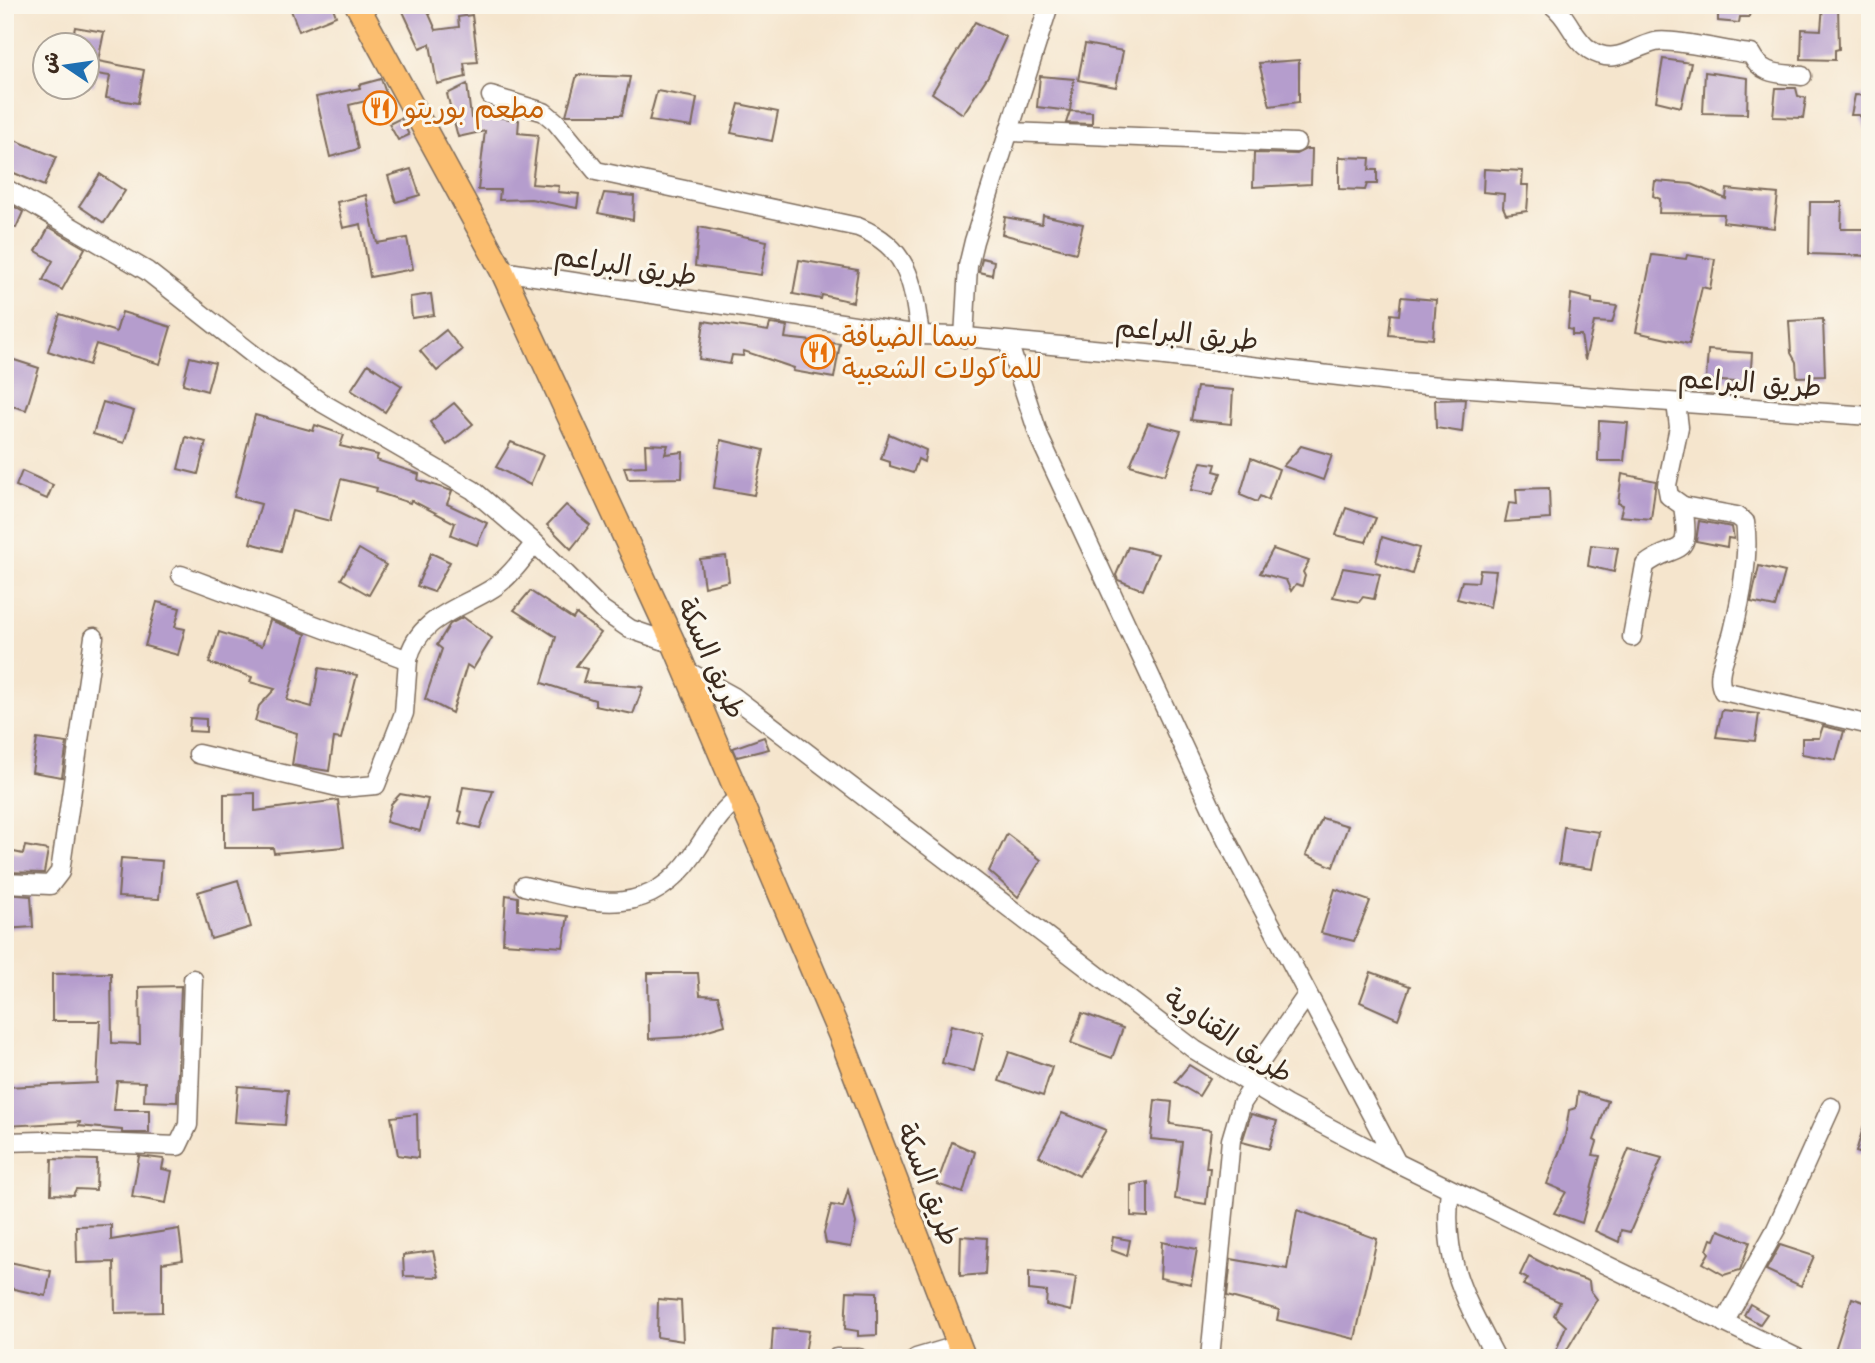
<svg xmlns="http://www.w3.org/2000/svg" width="1875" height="1363" viewBox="0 0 1875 1363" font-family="Mynerve,'Playpen Sans Arabic',sans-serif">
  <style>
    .building { fill: #b59dcd }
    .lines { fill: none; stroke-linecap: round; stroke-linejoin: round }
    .minor-casing { stroke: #7c6b5b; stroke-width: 21 }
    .major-casing { stroke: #7c6b5b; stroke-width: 26 }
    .minor { stroke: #fff; stroke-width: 18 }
    .major { stroke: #fbbd6e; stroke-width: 23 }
    .labels { text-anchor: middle; stroke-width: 6; stroke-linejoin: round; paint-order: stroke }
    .food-label { font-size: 28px; fill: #c56008; stroke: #fbf7ec; text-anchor: start }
    .street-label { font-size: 28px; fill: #3b2a1e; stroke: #fbf7ec }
  </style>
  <rect width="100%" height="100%" fill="#fbf7ec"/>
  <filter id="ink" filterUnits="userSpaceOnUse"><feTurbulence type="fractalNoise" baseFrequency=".0143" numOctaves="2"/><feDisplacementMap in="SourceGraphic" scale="14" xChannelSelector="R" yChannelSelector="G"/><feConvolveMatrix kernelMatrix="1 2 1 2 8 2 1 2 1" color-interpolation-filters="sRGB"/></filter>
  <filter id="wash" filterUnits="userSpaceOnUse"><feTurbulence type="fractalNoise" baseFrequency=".00686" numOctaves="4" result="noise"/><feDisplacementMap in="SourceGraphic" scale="28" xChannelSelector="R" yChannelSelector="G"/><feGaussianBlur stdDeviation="1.57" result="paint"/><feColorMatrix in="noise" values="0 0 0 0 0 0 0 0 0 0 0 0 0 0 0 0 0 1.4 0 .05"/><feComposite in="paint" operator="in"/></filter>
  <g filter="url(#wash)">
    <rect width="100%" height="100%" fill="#f5e5cd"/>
    <g id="blocks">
      <g class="building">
        <polygon points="303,5 332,5 336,16 299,31 291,10"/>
        <polygon points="400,5 425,5 436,30 459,27 458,17 472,15 478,62 464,63 466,77 437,84 430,44 420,48"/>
        <polygon points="1718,5 1751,5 1749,17 1740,17 1739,23 1718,21"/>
        <polygon points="1823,5 1838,5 1839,49 1835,50 1835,60 1801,59 1802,29 1821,30"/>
        <polygon points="975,22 1006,37 988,76 963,114 932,93"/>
        <polygon points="75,27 104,32 98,61 144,70 138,103 106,98 110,76 96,74 94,86 88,85 88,46 71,46"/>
        <polygon points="1085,44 1123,51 1116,87 1078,80"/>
        <polygon points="1663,59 1691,63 1681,107 1656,101"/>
        <polygon points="1299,60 1299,102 1270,106 1259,63"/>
        <polygon points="1705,72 1748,78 1747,114 1703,113"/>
        <polygon points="577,75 630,77 622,115 566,115"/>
        <polygon points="1040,76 1074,79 1070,111 1037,107"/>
        <polygon points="381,79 387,96 349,105 358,149 330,157 316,97 360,88 359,85"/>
        <polygon points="467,84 471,118 481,115 519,120 518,133 538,135 532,184 559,186 558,192 579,194 577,208 531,199 499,200 500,190 478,190 485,131 458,137 447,94"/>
        <polygon points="1776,88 1796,88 1798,96 1806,98 1803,118 1773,117"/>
        <polygon points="657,91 697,98 692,127 649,121"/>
        <polygon points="1855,95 1870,96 1870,139 1859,115 1851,115"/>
        <polygon points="739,104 778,112 772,141 731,133"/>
        <polygon points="1070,111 1092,112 1092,124 1066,123"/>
        <polygon points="401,118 409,135 398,140 389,124"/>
        <polygon points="5,136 56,157 44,186 5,169"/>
        <polygon points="1306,149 1312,149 1311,184 1253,187 1254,153 1296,154"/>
        <polygon points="1339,157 1370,158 1369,170 1377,170 1377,184 1367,184 1365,190 1339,189"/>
        <polygon points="411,169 420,195 396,202 388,176"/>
        <polygon points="1484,169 1523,171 1522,185 1529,185 1527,211 1506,214 1503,207 1504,194 1483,192"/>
        <polygon points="100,174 125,191 104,223 79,206"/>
        <polygon points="1655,181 1692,184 1726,199 1727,189 1778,194 1774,228 1723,222 1724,214 1659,213 1660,199 1653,196"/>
        <polygon points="604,193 634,196 633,220 598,213"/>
        <polygon points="366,195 377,243 407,238 413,269 370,277 361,224 343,228 337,202"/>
        <polygon points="5,201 23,212 16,228 5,223"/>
        <polygon points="1810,202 1842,202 1841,229 1870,229 1870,256 1809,254"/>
        <polygon points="1043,215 1083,224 1076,253 1002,234 1005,217 1042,224"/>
        <polygon points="49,227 85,248 62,290 43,280 53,261 36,251"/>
        <polygon points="699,227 767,241 761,275 695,266"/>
        <polygon points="1652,255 1686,259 1687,255 1715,259 1710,289 1702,287 1689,344 1636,332"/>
        <polygon points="982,258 994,261 992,275 979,272"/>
        <polygon points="799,260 858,270 853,302 822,295 821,299 793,294"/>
        <polygon points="431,294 434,315 412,318 410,297"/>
        <polygon points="1571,294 1592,299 1592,303 1617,306 1612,323 1594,322 1585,360 1581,335 1572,335 1572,330 1568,329"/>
        <polygon points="1401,297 1436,300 1433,339 1389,335 1391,314 1399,315"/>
        <polygon points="122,312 171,327 160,364 96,344 89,365 48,351 60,314 116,332"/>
        <polygon points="1823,319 1825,376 1797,377 1796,362 1791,353 1789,321"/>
        <polygon points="704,321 768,331 770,324 787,326 785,338 840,344 834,378 793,371 794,368 744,351 743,356 732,355 730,364 699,359"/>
        <polygon points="446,330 462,350 437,371 420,351"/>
        <polygon points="1708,350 1752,353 1750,383 1706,380"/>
        <polygon points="5,357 39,368 26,410 5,404"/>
        <polygon points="190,357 215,363 207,391 183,384"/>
        <polygon points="368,364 402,386 385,412 351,390"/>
        <polygon points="1197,387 1233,390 1231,424 1191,420"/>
        <polygon points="1465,399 1462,432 1436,428 1435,400"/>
        <polygon points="103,402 134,411 124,443 93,434"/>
        <polygon points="454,403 473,424 447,445 430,422"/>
        <polygon points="255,415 313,431 315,425 344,435 340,446 378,455 376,460 419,474 418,480 452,491 447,504 487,523 477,545 451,535 455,523 411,500 410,503 376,492 377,488 341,479 330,521 292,511 281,551 250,543 261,504 234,497"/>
        <polygon points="1599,421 1628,423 1624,461 1598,461"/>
        <polygon points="1148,423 1181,431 1165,475 1130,465"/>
        <polygon points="889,434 926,450 924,462 918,459 913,473 890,466 890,462 881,459"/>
        <polygon points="186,437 206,442 198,474 178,469"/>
        <polygon points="721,440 764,450 754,495 714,488"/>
        <polygon points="511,442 543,455 530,485 496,467"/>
        <polygon points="645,444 668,445 665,454 683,452 682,478 628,479 624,467 646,466"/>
        <polygon points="1301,446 1332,455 1323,480 1283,466"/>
        <polygon points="1251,458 1279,469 1268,500 1260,496 1257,502 1240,495"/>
        <polygon points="1201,462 1216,464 1214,471 1221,473 1213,494 1191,490"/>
        <polygon points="22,471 53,485 47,499 16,486"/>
        <polygon points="1622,474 1656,481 1651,519 1620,516 1623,505 1618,503"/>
        <polygon points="1549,488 1550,519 1505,522 1509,503 1517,504 1516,489"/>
        <polygon points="566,505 590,525 571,549 547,525"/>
        <polygon points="1346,508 1376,518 1366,542 1336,535"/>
        <polygon points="1699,521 1732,527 1734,539 1728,538 1727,547 1696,541"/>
        <polygon points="1382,537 1419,548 1412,574 1376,562"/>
        <polygon points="1591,545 1618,548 1614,572 1588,566"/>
        <polygon points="1128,547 1158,554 1143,590 1118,580 1116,575"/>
        <polygon points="359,549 386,565 369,595 341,579"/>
        <polygon points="1273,549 1309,561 1303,572 1305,576 1302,586 1296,584 1291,591 1286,580 1260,573"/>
        <polygon points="431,553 450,562 434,592 417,586"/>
        <polygon points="726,556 729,581 704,587 700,559"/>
        <polygon points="1759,566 1785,572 1775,607 1751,602"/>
        <polygon points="1343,568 1380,574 1374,599 1363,597 1359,602 1333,597"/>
        <polygon points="1480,570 1496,571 1490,607 1457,599 1462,581 1478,582"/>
        <polygon points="530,591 573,619 576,614 601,633 576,666 587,669 583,682 643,687 633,714 595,706 595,700 542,683 556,637 514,610"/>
        <polygon points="157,602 180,608 175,627 185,629 178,655 145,646"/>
        <polygon points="463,617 492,638 473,669 467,665 452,713 425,699 442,649 437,645 450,624"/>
        <polygon points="270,620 306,634 287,700 312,707 319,668 357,675 341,739 334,738 329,771 292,765 297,733 255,721 259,706 275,689 250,682 252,677 209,663 219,632 262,646"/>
        <polygon points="1722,710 1759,714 1755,741 1716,737"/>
        <polygon points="190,718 206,719 206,732 189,731"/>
        <polygon points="1823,726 1844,731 1836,760 1802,754 1802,738 1819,738"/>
        <polygon points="764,737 769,749 737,757 733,748"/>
        <polygon points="37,739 67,743 62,777 32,772"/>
        <polygon points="463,787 493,791 480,828 459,823 462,812 458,811"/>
        <polygon points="255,793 255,811 338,800 344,847 274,853 273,848 224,848 224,794"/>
        <polygon points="400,794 428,799 420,831 386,822 391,804"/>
        <polygon points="1322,818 1348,826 1333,867 1306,855"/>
        <polygon points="1564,827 1599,832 1592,869 1559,864"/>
        <polygon points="1007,834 1041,860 1018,897 989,871"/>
        <polygon points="25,846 48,850 44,873 5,872 5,850 23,854"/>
        <polygon points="121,858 162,861 159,899 118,897"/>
        <polygon points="238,880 251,927 211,939 198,892"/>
        <polygon points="1335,889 1370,901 1354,941 1321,933"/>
        <polygon points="5,894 31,896 33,927 5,929"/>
        <polygon points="506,895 518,897 518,910 568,916 563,947 503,943"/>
        <polygon points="1371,972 1410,986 1398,1019 1360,1002"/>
        <polygon points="111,973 112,1043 140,1044 139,987 181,986 177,1102 144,1101 145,1082 117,1081 114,1110 149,1110 149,1133 122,1133 122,1130 79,1126 80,1122 5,1126 5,1087 97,1083 100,1021 52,1021 52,974"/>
        <polygon points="648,973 698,973 700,995 718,996 725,1025 684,1037 649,1039"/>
        <polygon points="1082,1013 1123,1028 1112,1058 1071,1043"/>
        <polygon points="951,1025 983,1033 974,1071 942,1063"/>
        <polygon points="1009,1052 1052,1067 1043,1096 999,1081"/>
        <polygon points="1189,1065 1210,1078 1199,1096 1175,1082"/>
        <polygon points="238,1086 288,1090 285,1125 235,1122"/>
        <polygon points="1578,1092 1608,1101 1594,1140 1597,1142 1593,1155 1600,1156 1582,1223 1554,1213 1566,1192 1547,1184 1565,1137 1569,1110 1576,1108"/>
        <polygon points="1155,1100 1172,1102 1170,1124 1211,1130 1206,1168 1210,1168 1206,1204 1175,1199 1182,1142 1151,1139"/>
        <polygon points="1062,1113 1106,1130 1079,1176 1039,1156"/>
        <polygon points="417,1114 418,1158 398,1155 391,1117"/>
        <polygon points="1251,1114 1277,1121 1269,1149 1242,1142"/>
        <polygon points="1866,1118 1870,1118 1870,1156 1856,1152"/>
        <polygon points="952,1142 975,1152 963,1193 937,1184"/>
        <polygon points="1629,1149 1662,1158 1630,1232 1621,1230 1619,1242 1595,1231"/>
        <polygon points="139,1156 164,1159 162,1169 172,1171 166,1203 132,1197"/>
        <polygon points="52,1159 97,1160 96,1190 76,1189 73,1195 51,1194"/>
        <polygon points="1148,1182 1148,1217 1131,1216 1131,1185"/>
        <polygon points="848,1190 856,1223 851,1247 826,1243 824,1233 831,1205 843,1207"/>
        <polygon points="1297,1210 1377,1239 1355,1339 1277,1320 1279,1310 1227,1296 1231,1259 1287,1269"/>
        <polygon points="111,1225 111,1240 179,1229 183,1260 162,1263 162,1312 115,1313 114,1262 77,1263 76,1226"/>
        <polygon points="1719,1230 1750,1242 1740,1270 1724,1275 1703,1263 1709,1253 1707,1250 1711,1239 1715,1240"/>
        <polygon points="961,1236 987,1238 985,1274 960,1276"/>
        <polygon points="1113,1237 1130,1240 1127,1256 1111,1250"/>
        <polygon points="1162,1242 1197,1249 1191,1284 1160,1278"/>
        <polygon points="1780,1245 1814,1256 1801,1286 1766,1270"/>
        <polygon points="433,1251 439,1277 404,1276 403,1255"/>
        <polygon points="1529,1256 1556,1270 1589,1281 1590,1290 1597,1299 1562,1358 1553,1358 1566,1326 1554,1315 1560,1302 1523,1285 1528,1279 1520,1275"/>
        <polygon points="5,1261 51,1271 46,1296 5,1287"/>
        <polygon points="1029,1271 1076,1277 1071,1311 1046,1305 1047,1292 1029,1290"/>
        <polygon points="847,1291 877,1292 877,1335 858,1336 858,1331 845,1329"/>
        <polygon points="1852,1298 1870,1304 1870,1344 1865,1358 1849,1358 1835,1350"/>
        <polygon points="658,1299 681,1301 683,1341 657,1337"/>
        <polygon points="1750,1304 1767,1314 1760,1324 1744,1315"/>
        <polygon points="773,1328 809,1331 804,1358 771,1358"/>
      </g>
    </g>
  </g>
  <g filter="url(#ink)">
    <use href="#blocks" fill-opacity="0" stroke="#7c6b5b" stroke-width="2"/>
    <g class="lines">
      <defs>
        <g id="minor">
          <path d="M1552 5C1569 17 1573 39 1590 50 1615 66 1631 48 1655 42 1670 38 1731 52 1751 54 1762 76 1780 73 1802 76"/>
          <path d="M491 96 544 112 556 122 596 171 858 227C911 248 913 286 920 335"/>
          <polyline points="1010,132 1296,143"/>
          <polyline points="5,188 147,271 264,363 319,401 473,490 535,543 601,609 630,629 674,644"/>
          <polyline points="502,271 920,335 955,336 1147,354 1399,383 1870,416"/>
          <polyline points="964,338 968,266 974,241 1049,5"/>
          <polyline points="1008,342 1040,439 1226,839 1397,1163"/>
          <path d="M1683 506 1737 516 1745 522C1750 556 1741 599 1733 632 1729 649 1714 674 1723 691L1870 725"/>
          <path d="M181 575 408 660C418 617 460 609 493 588 510 577 523 558 535 543"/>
          <path d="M1632 637 1645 565C1677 540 1692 563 1683 506L1669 496 1667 485 1679 427 1676 403"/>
          <polyline points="685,670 734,697 1195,1050 1286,1105 1383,1156 1797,1358"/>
          <polyline points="198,754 342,788 376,785 404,713 408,660"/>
          <polyline points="5,883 50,885 60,872 94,637"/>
          <path d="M524 886C591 902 646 922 693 855 708 834 719 811 741 796"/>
          <polyline points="1247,1081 1307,995"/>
          <polyline points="5,1142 43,1141 178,1146 188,1125 193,979"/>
          <path d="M1450 1190C1441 1259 1465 1299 1496 1358"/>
          <polyline points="1724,1323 1776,1229 1831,1107"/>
          <polyline points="836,1358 859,1358"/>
          <polyline points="916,1358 960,1345"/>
          <polyline points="1210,1358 1231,1140 1242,1103 1254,1085"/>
        </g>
        <polyline id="major" points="357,5 502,271 674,644 840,1035 964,1358"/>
      </defs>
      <use href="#minor" class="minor-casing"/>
      <use href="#major" class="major-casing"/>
      <use href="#minor" class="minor"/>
      <use href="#major" class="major"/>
    </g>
  </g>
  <defs>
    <symbol id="restaurant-ring" viewBox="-11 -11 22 22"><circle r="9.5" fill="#fbf7ec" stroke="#e8710a" stroke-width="1.5"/><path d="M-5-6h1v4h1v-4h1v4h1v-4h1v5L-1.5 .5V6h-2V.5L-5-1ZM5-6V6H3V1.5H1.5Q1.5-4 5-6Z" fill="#e8710a"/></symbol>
  </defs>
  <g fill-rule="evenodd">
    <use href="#restaurant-ring" x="361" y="89" width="38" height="38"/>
    <use href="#restaurant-ring" x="799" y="333" width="38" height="38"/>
  </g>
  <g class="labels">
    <g class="food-label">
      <text x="404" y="118">مطعم بوريتو</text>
      <text x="842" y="346">سما الضيافة<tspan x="842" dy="32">للمأكولات الشعبية</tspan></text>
    </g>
    <g class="street-label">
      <text transform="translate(626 265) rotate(9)" y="10">طريق البراعم</text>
      <text transform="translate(1187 333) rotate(6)" y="10">طريق البراعم</text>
      <text transform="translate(1750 382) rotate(4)" y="10">طريق البراعم</text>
      <text transform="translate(712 658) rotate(66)" y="10">طريق السكة</text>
      <text transform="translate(1229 1035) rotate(34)" y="10">طريق القناوية</text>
      <text transform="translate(929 1184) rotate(69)" y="10">طريق السكة</text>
    </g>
  </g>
  <rect width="1875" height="1363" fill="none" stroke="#fbf7ec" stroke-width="28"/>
  <g transform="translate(66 66) rotate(283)"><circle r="33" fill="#fbf7ec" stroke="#aea59a" stroke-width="2"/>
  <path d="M0-5L12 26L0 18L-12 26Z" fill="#1f6fb2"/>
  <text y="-10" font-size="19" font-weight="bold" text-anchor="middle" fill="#3b2a1e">ش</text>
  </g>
</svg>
